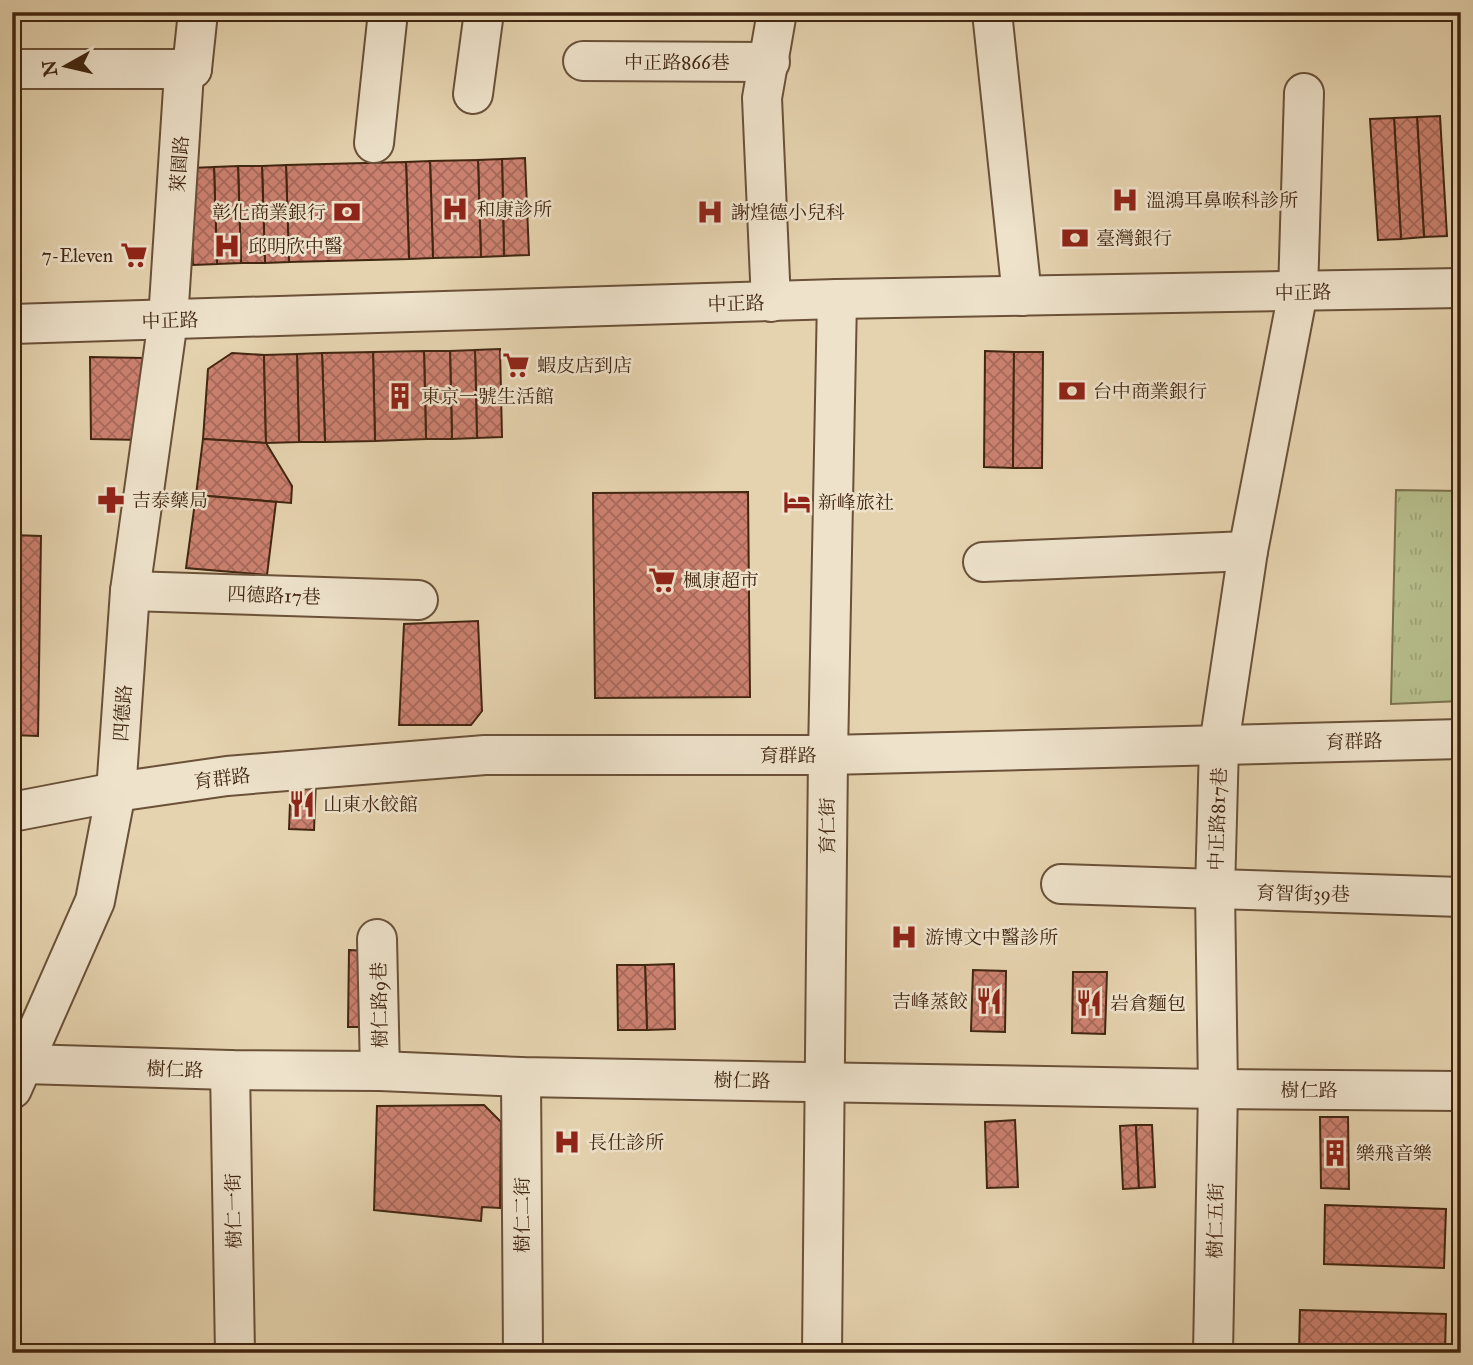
<svg xmlns="http://www.w3.org/2000/svg" width="1473" height="1365" viewBox="0 0 1473 1365" font-family="'IM FELL Great Primer','Noto Serif TC',serif">
  <style>
    .grass { fill: url(#grass-tufts); stroke: #7b714d; stroke-width: 2 }
    .building { fill: url(#building-cross-hatch); stroke: #412610; stroke-width: 2 }
    .lines { fill: none; stroke-linecap: round; stroke-linejoin: round }
    .minor-casing { stroke: #6a5138; stroke-width: 42 }
    .minor { stroke: #eee2cb; stroke-width: 38 }
    .labels { text-anchor: middle; stroke-width: 5; stroke-linejoin: round; paint-order: stroke }
    .street-label { font-size: 19px; fill: #412610; stroke: #eee2cb }
    .poi-label { font-size: 19px; fill: #412610; stroke: #eee2cb; text-anchor: start }
  </style>
  <defs>
    <pattern id="grass-tufts" width="24" height="20" patternUnits="userSpaceOnUse" patternTransform="scale(1.75)"><rect width="24" height="20" fill="#b5bc8a"/><path d="M3 7l-1-3M5 7V3M7 7l1-3M15 17l-1-3M17 17v-4M19 17l1-3" fill="none" stroke="#9da176"/></pattern>
    <pattern id="building-cross-hatch" width="8" height="8" patternUnits="userSpaceOnUse" patternTransform="scale(1.75)"><rect width="8" height="8" fill="#cc8170"/><path d="M0 0l8 8M0 8l8-8" fill="none" stroke="#a7695b"/></pattern>
  </defs>
  <rect width="100%" height="100%" fill="#e5d3af"/>
  <filter id="stains"><feTurbulence type="fractalNoise" baseFrequency=".00286" numOctaves="4"/><feColorMatrix values="0 0 0 0 .2 0 0 0 0 .09 0 0 0 0 .02 0 0 0 .5 -.17"/></filter>
  <radialGradient id="worn" r=".72"><stop offset=".6" stop-color="#630" stop-opacity="0"/><stop offset="1" stop-color="#630" stop-opacity=".3"/></radialGradient>
  <polygon class="grass" points="1396,490 1461,491 1461,701 1391,704"/>
  <g class="building">
    <polygon points="1440,116 1447,236 1424,237 1417,117"/>
    <polygon points="1417,117 1424,237 1401,239 1394,118"/>
    <polygon points="1394,118 1401,239 1378,240 1370,119"/>
    <polygon points="525,158 529,255 504,256 502,159"/>
    <polygon points="502,159 504,256 481,257 478,160"/>
    <polygon points="478,160 481,257 433,258 430,161"/>
    <polygon points="430,161 433,258 409,259 406,162"/>
    <polygon points="406,162 409,259 289,262 286,165"/>
    <polygon points="286,165 289,262 265,263 262,166"/>
    <polygon points="238,166 262,166 265,263 241,263"/>
    <polygon points="238,166 241,263 217,264 214,167"/>
    <polygon points="214,167 217,264 193,265 190,168"/>
    <polygon points="500,349 502,437 477,438 475,350"/>
    <polygon points="475,350 477,438 452,439 450,351"/>
    <polygon points="424,351 450,351 452,439 426,439"/>
    <polygon points="424,351 426,439 375,441 373,352"/>
    <polygon points="985,351 1014,352 1013,468 984,467"/>
    <polygon points="373,352 375,441 325,442 322,353"/>
    <polygon points="1014,352 1043,352 1042,468 1013,468"/>
    <polygon points="232,353 264,355 266,443 203,439 208,369"/>
    <polygon points="322,353 325,442 299,442 297,354"/>
    <polygon points="297,354 299,442 266,443 264,355"/>
    <polygon points="90,357 144,358 143,440 91,439"/>
    <polygon points="203,439 266,443 292,486 291,503 196,495"/>
    <polygon points="748,492 750,697 595,698 593,493"/>
    <polygon points="196,495 276,502 267,575 186,568"/>
    <polygon points="12,535 41,536 38,736 12,735"/>
    <polygon points="478,621 482,711 471,725 399,725 404,624"/>
    <polygon points="291,778 316,779 314,830 289,829"/>
    <polygon points="349,950 366,951 365,1027 348,1027"/>
    <polygon points="674,964 675,1029 647,1030 645,965"/>
    <polygon points="617,965 645,965 647,1030 618,1030"/>
    <polygon points="973,970 1006,971 1005,1032 971,1031"/>
    <polygon points="1073,972 1107,972 1105,1034 1072,1033"/>
    <polygon points="484,1105 501,1122 500,1208 482,1207 481,1221 374,1210 377,1106"/>
    <polygon points="1320,1117 1348,1117 1349,1189 1321,1188"/>
    <polygon points="1015,1120 1018,1187 987,1188 985,1122"/>
    <polygon points="1136,1125 1139,1188 1123,1189 1120,1126"/>
    <polygon points="1136,1125 1152,1125 1155,1187 1139,1188"/>
    <polygon points="1325,1205 1446,1209 1444,1268 1324,1264"/>
    <polygon points="1300,1310 1446,1314 1445,1353 1299,1353"/>
  </g>
  <g class="lines">
    <defs>
      <g id="minor">
        <polyline points="992,12 1022,296"/>
        <polyline points="583,61 770,62"/>
        <polyline points="12,69 192,69"/>
        <polyline points="473,94 484,12"/>
        <polyline points="374,143 388,12"/>
        <polyline points="771,302 762,98 777,12"/>
        <polyline points="12,324 837,299 1461,288"/>
        <polyline points="983,562 1248,551"/>
        <polyline points="130,591 418,600"/>
        <polyline points="12,812 116,792 227,776 485,755 828,755 1461,739"/>
        <polyline points="1061,884 1461,897"/>
        <polyline points="377,939 380,1071"/>
        <polyline points="24,1064 230,1070 380,1071 521,1077 1218,1089 1461,1091"/>
        <polyline points="230,1070 235,1353"/>
        <polyline points="521,1077 523,1353"/>
        <polyline points="12,1089 95,901 116,792 130,591 168,320 184,73 192,69 198,12"/>
        <polyline points="822,1353 828,755 837,299"/>
        <polyline points="1213,1353 1218,1089 1215,891 1219,745 1248,551 1298,292 1304,93"/>
      </g>
    </defs>
    <use href="#minor" class="minor-casing"/>
    <use href="#minor" class="minor"/>
  </g>
  <defs>
    <symbol id="hospital-bare" viewBox="-9 -9 18 18"><path d="M-5-5h3v3.5h4V-5h3V5h-3V1.5h-4V5h-3Z" fill="#8f2418" stroke="#eee2cb" stroke-width="2.5" paint-order="stroke"/></symbol>
    <symbol id="bank-bare" viewBox="-9 -9 18 18"><path d="M-6-4H6V4H-6ZM0-2.3a2.3 2.3 0 1 0 0 4.6a2.3 2.3 0 1 0 0-4.6Z" fill="#8f2418" stroke="#eee2cb" stroke-width="2.5" paint-order="stroke"/></symbol>
    <symbol id="supermarket-bare" viewBox="-9 -9 18 18"><path d="M-6-5.5h2.5l.6 2H6L4.5 2H-2.5L-4.4-4H-6ZM-1.5 3.2a1.3 1.3 0 1 0 .1 0ZM3 3.2a1.3 1.3 0 1 0 .1 0Z" fill="#8f2418" stroke="#eee2cb" stroke-width="2.5" paint-order="stroke"/></symbol>
    <symbol id="building-bare" viewBox="-9 -9 18 18"><path d="M-4-6H4V6H1V3H-1V6H-4ZM-2.5-4.3h1.7v1.8h-1.7ZM.8-4.3h1.7v1.8H.8ZM-2.5-1h1.7V.8h-1.7ZM.8-1h1.7V.8H.8Z" fill="#8f2418" stroke="#eee2cb" stroke-width="2.5" paint-order="stroke"/></symbol>
    <symbol id="pharmacy-bare" viewBox="-9 -9 18 18"><path d="M-2-6h4v4h4v4h-4v4h-4v-4h-4v-4h4Z" fill="#8f2418" stroke="#eee2cb" stroke-width="2.5" paint-order="stroke"/></symbol>
    <symbol id="hotel-bare" viewBox="-9 -9 18 18"><path d="M-6-4.5h1.5V1H6V5H4.5V3h-9V5H-6ZM-4 0a1.8 1.8 0 1 1 3.6 0ZM.5 0V-2.5h3Q6-2.5 6 0Z" fill="#8f2418" stroke="#eee2cb" stroke-width="2.5" paint-order="stroke"/></symbol>
    <symbol id="restaurant-bare" viewBox="-9 -9 18 18"><path d="M-5-6h1v4h1v-4h1v4h1v-4h1v5L-1.5 .5V6h-2V.5L-5-1ZM5-6V6H3V1.5H1.5Q1.5-4 5-6Z" fill="#8f2418" stroke="#eee2cb" stroke-width="2.5" paint-order="stroke"/></symbol>
  </defs>
  <g fill-rule="evenodd">
    <use href="#hospital-bare" x="1106" y="181" width="38" height="38"/>
    <use href="#hospital-bare" x="436" y="190" width="38" height="38"/>
    <use href="#bank-bare" x="328" y="193" width="38" height="38"/>
    <use href="#hospital-bare" x="691" y="193" width="38" height="38"/>
    <use href="#bank-bare" x="1056" y="219" width="38" height="38"/>
    <use href="#hospital-bare" x="208" y="227" width="38" height="38"/>
    <use href="#supermarket-bare" x="115" y="236" width="38" height="38"/>
    <use href="#supermarket-bare" x="497" y="346" width="38" height="38"/>
    <use href="#bank-bare" x="1053" y="372" width="38" height="38"/>
    <use href="#building-bare" x="381" y="377" width="38" height="38"/>
    <use href="#pharmacy-bare" x="92" y="481" width="38" height="38"/>
    <use href="#hotel-bare" x="778" y="483" width="38" height="38"/>
    <use href="#supermarket-bare" x="643" y="561" width="38" height="38"/>
    <use href="#restaurant-bare" x="283" y="785" width="38" height="38"/>
    <use href="#hospital-bare" x="885" y="918" width="38" height="38"/>
    <use href="#restaurant-bare" x="970" y="982" width="38" height="38"/>
    <use href="#restaurant-bare" x="1070" y="984" width="38" height="38"/>
    <use href="#hospital-bare" x="548" y="1123" width="38" height="38"/>
    <use href="#building-bare" x="1316" y="1134" width="38" height="38"/>
  </g>
  <g class="labels">
    <g class="street-label">
      <text x="677" y="69">中正路866巷</text>
      <text transform="translate(179 164) rotate(-86)" y="7">萊園路</text>
      <text transform="translate(1303 292) rotate(-1)" y="7">中正路</text>
      <text transform="translate(736 303) rotate(-2)" y="7">中正路</text>
      <text transform="translate(170 320) rotate(-2)" y="7">中正路</text>
      <text transform="translate(274 595) rotate(2)" y="7">四德路17巷</text>
      <text transform="translate(122 713) rotate(-86)" y="7">四德路</text>
      <text transform="translate(1354 741) rotate(-2)" y="7">育群路</text>
      <text x="788" y="762">育群路</text>
      <text transform="translate(222 778) rotate(-7)" y="7">育群路</text>
      <text transform="translate(1217 819) rotate(-88)" y="7">中正路817巷</text>
      <text transform="translate(827 826) rotate(-90)" y="7">育仁街</text>
      <text transform="translate(1303 893) rotate(1)" y="7">育智街39巷</text>
      <text transform="translate(379 1005) rotate(-91)" y="7">樹仁路9巷</text>
      <text transform="translate(175 1069) rotate(2)" y="7">樹仁路</text>
      <text transform="translate(742 1080) rotate(1)" y="7">樹仁路</text>
      <text x="1309" y="1097">樹仁路</text>
      <text transform="translate(233 1211) rotate(-91)" y="7">樹仁一街</text>
      <text transform="translate(522 1215) rotate(-90)" y="7">樹仁二街</text>
      <text transform="translate(1215 1221) rotate(-89)" y="7">樹仁五街</text>
    </g>
    <g class="poi-label">
      <text x="1146" y="207">溫鴻耳鼻喉科診所</text>
      <text x="476" y="216">和康診所</text>
      <text x="326" y="219" text-anchor="end">彰化商業銀行</text>
      <text x="731" y="219">謝煌德小兒科</text>
      <text x="1096" y="245">臺灣銀行</text>
      <text x="248" y="253">邱明欣中醫</text>
      <text x="113" y="262" text-anchor="end">7-Eleven</text>
      <text x="537" y="372">蝦皮店到店</text>
      <text x="1093" y="398">台中商業銀行</text>
      <text x="421" y="403">東京一號生活館</text>
      <text x="132" y="507">吉泰藥局</text>
      <text x="818" y="509">新峰旅社</text>
      <text x="683" y="587">楓康超市</text>
      <text x="323" y="811">山東水餃館</text>
      <text x="925" y="944">游博文中醫診所</text>
      <text x="968" y="1008" text-anchor="end">吉峰蒸餃</text>
      <text x="1110" y="1010">岩倉麵包</text>
      <text x="588" y="1149">長仕診所</text>
      <text x="1356" y="1160">樂飛音樂</text>
    </g>
  </g>
  <rect width="1473" height="1365" fill="none" stroke="#e5d3af" stroke-width="42"/>
  <rect x="14" y="14" width="1445" height="1337" fill="none" stroke="#412610" stroke-width="3.5"/>
  <rect x="21" y="21" width="1431" height="1323" fill="none" stroke="#412610" stroke-width="2"/>
  <g transform="translate(66 66) rotate(262)" stroke="#eee2cb" stroke-width="5" paint-order="stroke">
  <path d="M0-5L12 26L0 18L-12 26Z" fill="#412610"/>
  <text y="-10" font-size="19" font-weight="bold" text-anchor="middle" fill="#412610">N</text>
  </g>
  <rect width="100%" height="100%" filter="url(#stains)"/>
  <rect width="100%" height="100%" fill="url(#worn)"/>
</svg>
